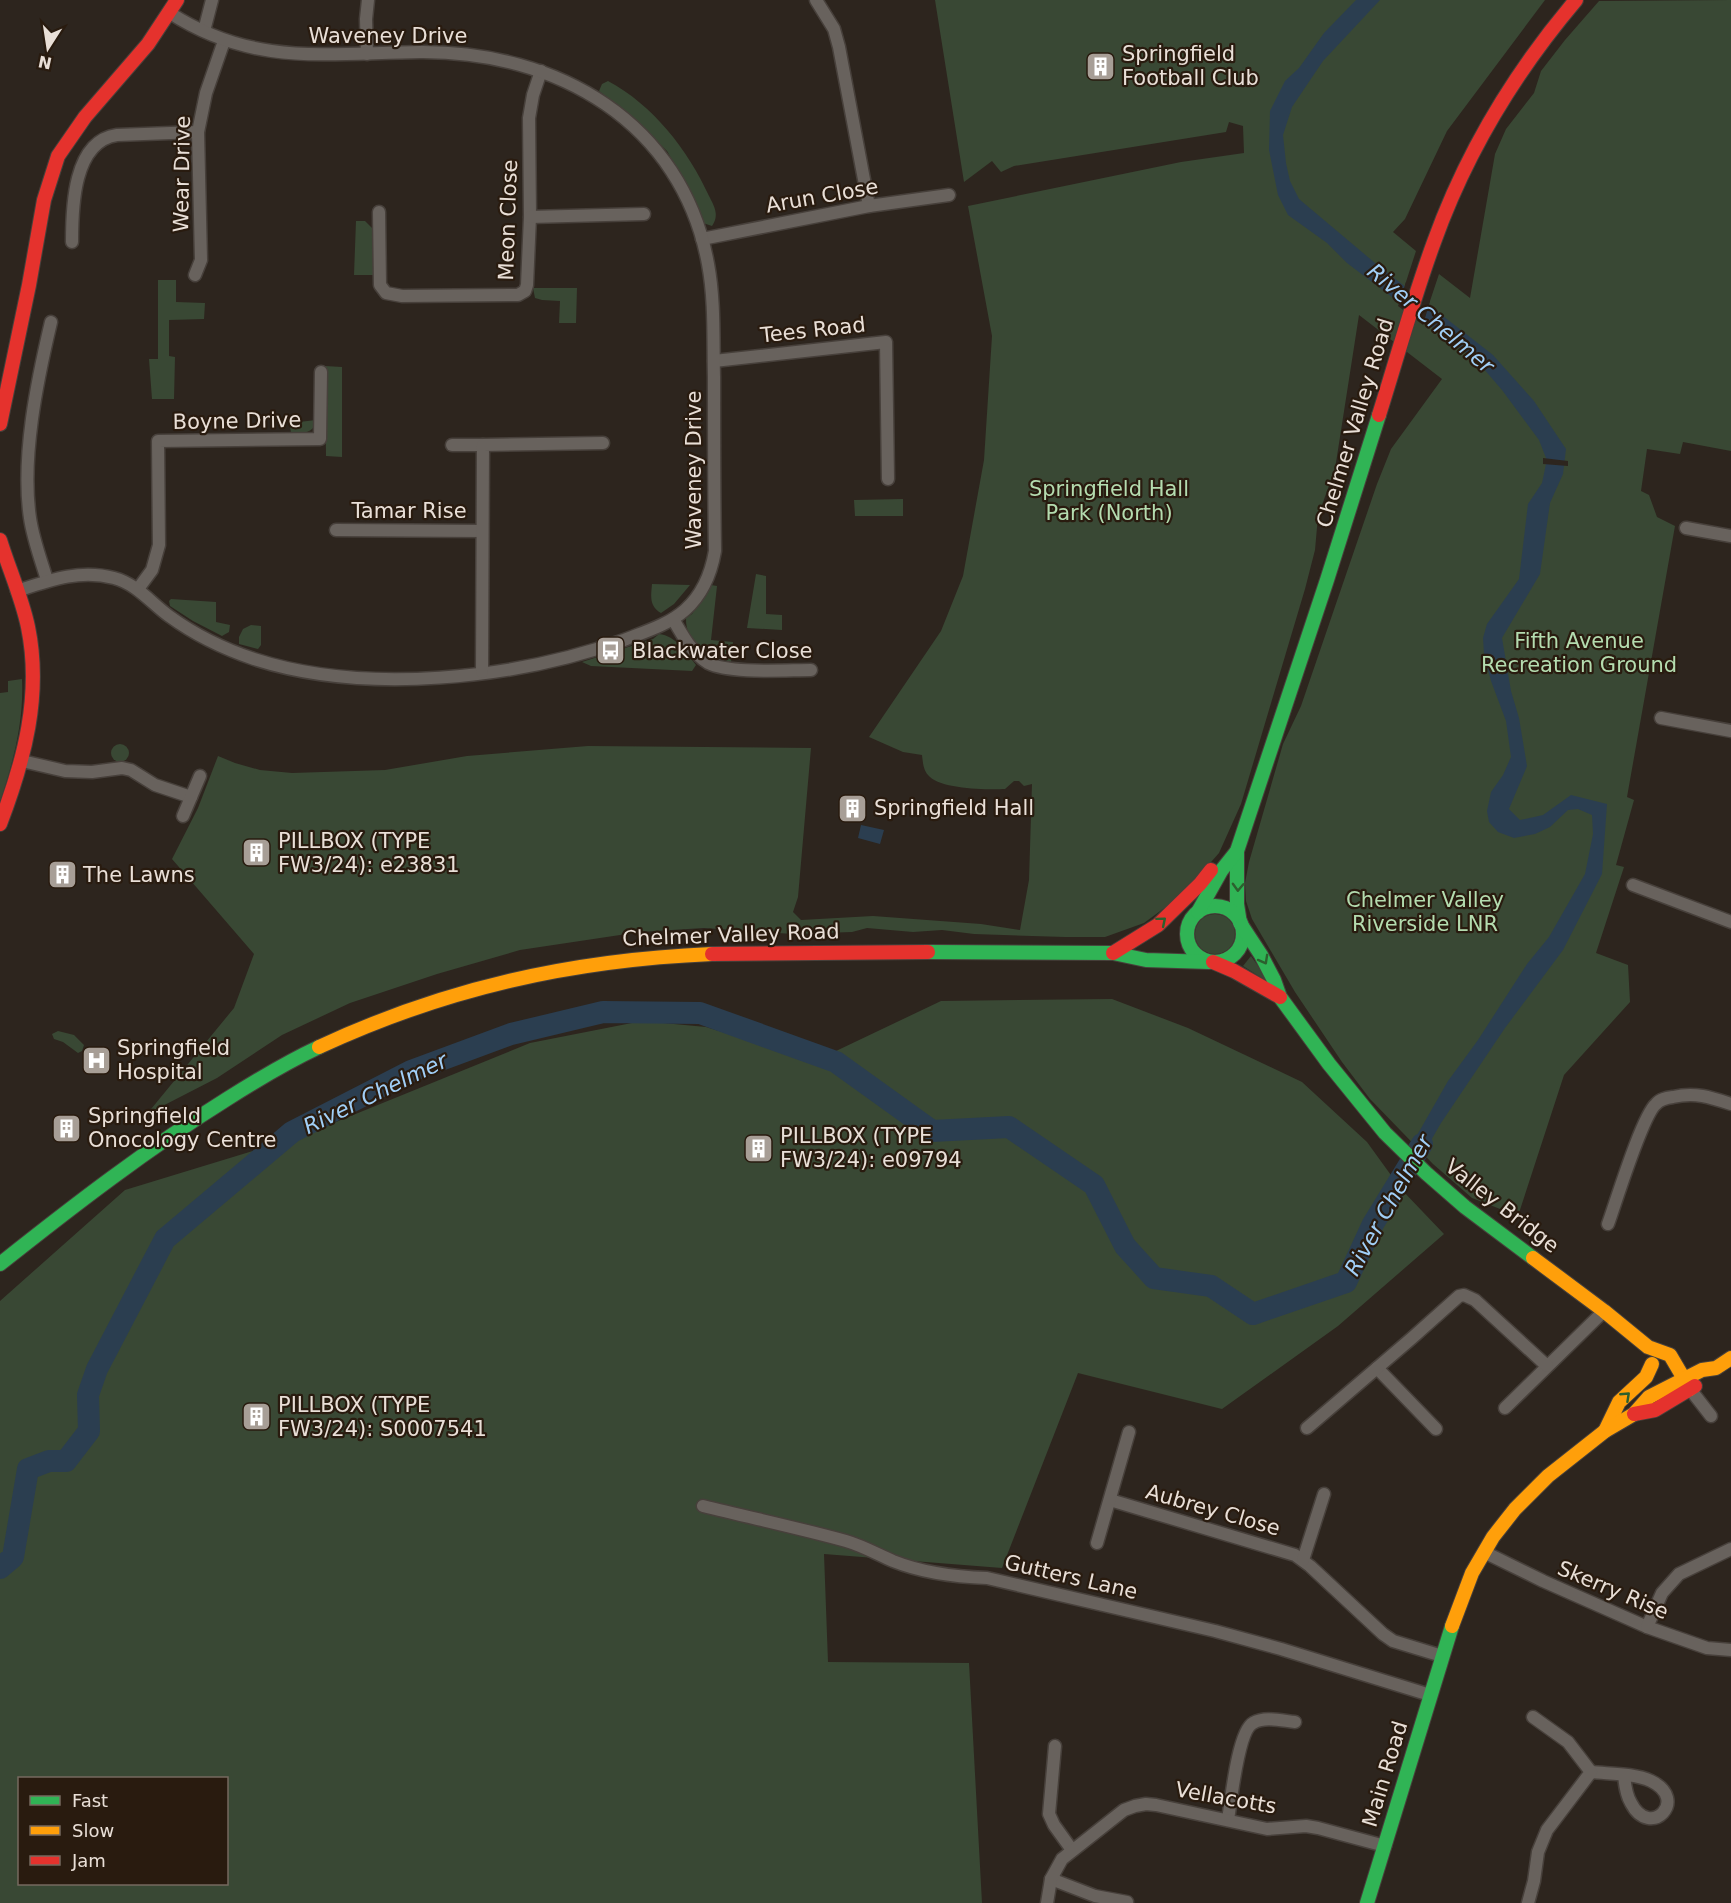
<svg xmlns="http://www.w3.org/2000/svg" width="1731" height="1903" viewBox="0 0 1731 1903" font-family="'DejaVu Sans',sans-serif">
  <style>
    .green { fill: #394834; fill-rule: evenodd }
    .water { fill: #2b3e50 }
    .pier { fill: #2d251e }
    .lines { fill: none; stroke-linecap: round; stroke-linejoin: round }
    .river { stroke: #2b3e50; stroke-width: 22 }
    .street-casing { stroke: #47403b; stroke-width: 15 }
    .fast-casing { stroke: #47403b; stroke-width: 16 }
    .slow-casing { stroke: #47403b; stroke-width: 16 }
    .jam-casing { stroke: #47403b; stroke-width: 16 }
    .street { stroke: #68625d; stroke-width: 12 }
    .fast { stroke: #30b455; stroke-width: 14 }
    .slow { stroke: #ff9f0a; stroke-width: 14 }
    .jam { stroke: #e5322d; stroke-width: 14 }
    .oneway { stroke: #2c602e }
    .labels { text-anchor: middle; stroke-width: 4.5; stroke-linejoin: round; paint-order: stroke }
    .street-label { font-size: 21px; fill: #e9dfd7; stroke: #291b0f }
    .poi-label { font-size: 21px; fill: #e9dfd7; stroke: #291b0f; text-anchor: start }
    .park-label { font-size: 21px; fill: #b4dcaf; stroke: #291b0f }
    .water-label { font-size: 22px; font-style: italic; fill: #a1cff7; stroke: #291b0f }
  </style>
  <rect width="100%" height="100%" fill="#2d251e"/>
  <g class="green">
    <path d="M935 0H1545L1447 131 1405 219 1393 232 1416 251 1405 285 1429 304 1439 274 1470 298 1495 154 1506 129 1534 93 1541 71 1565 40 1599 1 1731 0V451L1683 442 1680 454 1647 449 1641 491 1649 495 1657 517 1675 526 1627 797 1634 800 1616 865 1624 867 1596 953 1628 965 1630 1002 1564 1075 1518 1216 1472 1198 1433 1164 1370 1099 1342 1062 1295 992 1252 919 1246 901 1245 883 1249 862 1283 744 1301 706 1377 484 1391 449 1442 379 1359 315 1335 469 1318 516 1315 550 1305 589 1241 804 1219 853 1182 895 1144 923 1105 937H1065L974 934 942 930 913 932 867 928 852 932 793 934 704 928 640 932 520 950 437 974 350 1003 282 1035 217 1078 147 1114 234 1008 254 954 172 859 198 808 218 756 235 763 260 770 292 773 385 770 467 756 588 746 811 748 798 897 793 912 801 920 873 916 981 924 1020 930 1029 880 1032 784 1024 786 1019 781H1014L1005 789C988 790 942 789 930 777 923 771 923 763 922 755L903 752 869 737 941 631 963 576 984 460 992 336 968 206 1181 162 1244 153 1243 126 1229 122 1226 132 1014 166 1001 172 992 161 964 182Z"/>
    <path d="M608 81C653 105 688 150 709 196 714 206 720 215 712 226L703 223 688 188 667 151 636 121 599 91 602 84Z"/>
    <polygon points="356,221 365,221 373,229 373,275 354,275"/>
    <polygon points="158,280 176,280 176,302 205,303 204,319 169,320 169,356 175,357 174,399 152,399 149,359 158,359"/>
    <polygon points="533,288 577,288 576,323 559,323 560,301 542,300 535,298"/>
    <polygon points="325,366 342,367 342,457 326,456"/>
    <path d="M316 420C314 434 303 433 291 433L290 426 299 422Z"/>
    <polygon points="903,499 903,516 855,516 854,500"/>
    <polygon points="756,574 766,576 766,614 782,615 782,630 747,628"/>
    <path d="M652 584 690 585 674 604 661 613C649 606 651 596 652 584Z"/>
    <path d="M711 585 717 586 711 640 733 642 731 662C709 655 685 644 686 618L692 614Z"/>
    <polygon points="171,599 216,602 216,622 230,625 229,632 222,636 193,621 170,606 169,601"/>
    <polygon points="251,625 261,626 261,645 258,649 239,644 239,637 243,629"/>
    <path d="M659 634C676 636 686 652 696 665L692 671 591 666 582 662 653 639Z"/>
    <path d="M22 679C24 723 13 762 0 802V693L8 692V681Z"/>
    <circle cx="120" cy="753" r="9"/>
    <circle cx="1215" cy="934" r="20"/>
    <polygon points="1251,956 1271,984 1243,966"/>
    <path d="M1112 999 1188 1028 1302 1082 1367 1142 1401 1189 1444 1234 1338 1326 1222 1409 1078 1373 1002 1568 824 1554 828 1662 969 1663 982 1903H0V1301L125 1190 299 1137 530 1043 642 1021 706 1027 815 1061 941 1001ZM20 1778H226V1884H20Z"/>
    <polygon points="58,1031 74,1035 84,1045 82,1051 78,1053 63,1042 54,1039 52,1034"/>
  </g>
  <g class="water">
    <polygon points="1356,0 1380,0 1323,61 1292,107 1283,135 1286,163 1290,181 1299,199 1375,263 1493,355 1534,401 1566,449 1563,474 1550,503 1540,574 1502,638 1511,691 1519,718 1527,766 1509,809 1520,820 1543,815 1571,795 1607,804 1602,874 1563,950 1505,1028 1441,1123 1411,1175 1400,1165 1448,1081 1478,1040 1527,964 1549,937 1585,874 1593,834 1592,815 1578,809 1568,810 1550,827 1535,834 1514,838 1498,832 1489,822 1487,811 1491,792 1503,775 1511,757 1506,721 1491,681 1484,654 1483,638 1487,624 1519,579 1528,504 1542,483 1546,464 1546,458 1539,440 1502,390 1477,361 1372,282 1347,263 1327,243 1288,215 1278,195 1269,150 1270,111 1285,81 1299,68 1324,33"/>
    <polygon points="861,825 884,830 880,844 858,838"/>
  </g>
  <g class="pier">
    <polygon points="1406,282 1430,301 1423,325 1398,306"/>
    <polygon points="1543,458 1568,461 1568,466 1543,464"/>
  </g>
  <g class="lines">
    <polyline class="river" points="0,1568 13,1557 28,1469 49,1461 66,1461 89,1431 88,1395 97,1369 165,1239 292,1132 411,1071 511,1034 603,1012 700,1013 836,1062 932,1131 1009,1127 1094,1185 1125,1246 1154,1278 1211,1286 1253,1314 1346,1282 1373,1224 1422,1144"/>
    <defs>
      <g id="street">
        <polyline points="816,0 834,29 839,47 869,206"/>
        <polyline points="204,31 212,0"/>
        <polyline points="367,54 366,19 368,0"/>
        <polyline points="379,212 380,285 386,293 402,296 518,295 525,291 527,285 530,217 529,118 533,95 541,71"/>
        <polyline points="530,217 644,214"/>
        <polyline points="702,239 869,206 949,195"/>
        <path d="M72 242C72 208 73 141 117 135L198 132"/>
        <polyline points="195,275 201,260 198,132 206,93 224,41"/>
        <polyline points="714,361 886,342 888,479"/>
        <polyline points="452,445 483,445"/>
        <polyline points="1686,528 1731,536"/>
        <polyline points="336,530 482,531"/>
        <path d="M47 580C41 560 33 539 30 518 21 458 37 381 51 322"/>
        <polyline points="138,589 152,570 159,545 158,441 320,439 321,372"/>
        <path d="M17 591C50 580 80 569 114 578 137 584 151 603 169 616 195 635 224 649 254 659 365 695 515 679 624 640 644 632 668 625 685 610 702 595 711 574 715 551 714 493 714 435 714 377 713 340 715 301 708 264 682 122 557 51 420 52 327 53 254 67 170 13"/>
        <path d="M673 619C682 635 692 653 708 663 730 674 785 670 811 670"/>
        <polyline points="482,672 483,445 603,443"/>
        <polyline points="1661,718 1731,731"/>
        <polyline points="22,761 65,771 92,772 122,768 131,770 155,785 191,797"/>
        <polyline points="183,816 200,776"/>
        <polyline points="1633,885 1731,922"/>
        <path d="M1608 1224C1616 1202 1642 1116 1656 1104 1660 1099 1666 1098 1673 1097 1695 1092 1710 1097 1731 1104"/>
        <polyline points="1377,1368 1436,1429"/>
        <polyline points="1690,1389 1711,1416"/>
        <polyline points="1505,1408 1604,1311"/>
        <polyline points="1307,1428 1412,1338 1459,1296 1464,1295 1475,1300 1547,1366"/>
        <polyline points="1110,1500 1295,1555 1310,1566 1383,1634 1393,1641 1442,1656"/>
        <path d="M703 1506C751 1518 799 1528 846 1541 863 1546 877 1554 893 1561 923 1573 956 1577 987 1578L1215 1631 1281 1649 1430 1695"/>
        <polyline points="1097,1543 1129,1432"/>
        <polyline points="1484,1552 1543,1581 1647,1627 1707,1648 1731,1650"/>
        <polyline points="1303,1560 1324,1494"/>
        <polyline points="1647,1627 1662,1593 1679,1574 1731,1549"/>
        <polyline points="1055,1746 1049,1814 1054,1825 1072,1850"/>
        <path d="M1591 1772C1610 1774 1634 1773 1651 1781 1690 1800 1650 1840 1631 1803 1626 1795 1625 1785 1624 1776"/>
        <path d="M1228 1820C1231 1801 1238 1731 1253 1723 1265 1716 1283 1721 1295 1722"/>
        <polyline points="1051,1879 1095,1896 1127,1902"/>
        <polyline points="1047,1903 1051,1879 1062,1859 1124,1810 1135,1806 1146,1804 1156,1805 1267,1829 1306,1826 1318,1828 1385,1846"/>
        <polyline points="1528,1903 1534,1881 1538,1852 1547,1830 1591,1772 1568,1742 1533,1717"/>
      </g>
      <g id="fast">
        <polyline points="1237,851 1237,904 1240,923"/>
        <circle cx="1215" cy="934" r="28"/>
        <polyline points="1198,912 1221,871 1237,851 1327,580 1379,415"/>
        <polyline points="1242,926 1261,955 1274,980 1280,997 1329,1064 1385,1133 1426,1173 1465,1207 1533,1258"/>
        <polyline points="928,952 1113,953 1146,960 1209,962"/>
        <path d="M0 1264C73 1206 147 1149 227 1099 257 1080 287 1062 319 1047"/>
        <polyline points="1367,1903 1452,1626"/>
      </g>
      <g id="slow">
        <path d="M319 1047C446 988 572 960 712 954"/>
        <polyline points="1533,1258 1604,1311 1648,1347 1670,1355 1690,1389"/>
        <polyline points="1605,1431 1619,1402 1646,1377 1652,1364"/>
        <polyline points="1452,1626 1472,1573 1493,1537 1515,1509 1548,1476 1605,1431 1634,1414 1649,1397 1702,1370 1716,1368 1731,1358"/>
      </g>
      <g id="jam">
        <path d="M1379 415C1397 358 1413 299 1434 242 1466 153 1515 72 1576 0"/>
        <polyline points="0,424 29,285 44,200 58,156 85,117 148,44 177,0"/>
        <path d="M0 540C9 569 22 598 28 627 42 695 24 761 0 824"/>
        <polyline points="1113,953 1158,925 1200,884 1211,870"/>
        <polyline points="712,954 928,952"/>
        <polyline points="1213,962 1234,971 1280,997"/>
        <polyline points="1634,1414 1655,1410 1695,1386"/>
      </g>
    </defs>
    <use href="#street" class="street-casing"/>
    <use href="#fast" class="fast-casing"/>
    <use href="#slow" class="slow-casing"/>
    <use href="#jam" class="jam-casing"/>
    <use href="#street" class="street"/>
    <use href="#fast" class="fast"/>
    <use href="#slow" class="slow"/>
    <use href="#jam" class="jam"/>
  </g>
  <defs><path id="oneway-chevron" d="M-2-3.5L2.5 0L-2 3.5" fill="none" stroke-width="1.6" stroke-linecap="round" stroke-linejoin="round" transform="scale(1.5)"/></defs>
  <g class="oneway">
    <use href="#oneway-chevron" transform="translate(1238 887) rotate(92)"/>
    <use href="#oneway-chevron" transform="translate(1162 921) rotate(-40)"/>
    <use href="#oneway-chevron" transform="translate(1264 960) rotate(61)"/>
    <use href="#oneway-chevron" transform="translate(1626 1396) rotate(-43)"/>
  </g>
  <defs>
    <symbol id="building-square" viewBox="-11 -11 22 22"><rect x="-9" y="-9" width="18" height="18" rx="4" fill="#a79e96" stroke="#291b0f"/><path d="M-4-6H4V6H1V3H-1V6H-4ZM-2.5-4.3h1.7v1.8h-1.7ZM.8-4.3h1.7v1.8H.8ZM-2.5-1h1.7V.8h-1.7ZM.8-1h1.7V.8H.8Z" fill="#fff"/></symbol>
    <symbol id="bus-square" viewBox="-11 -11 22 22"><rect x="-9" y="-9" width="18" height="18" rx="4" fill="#a79e96" stroke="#291b0f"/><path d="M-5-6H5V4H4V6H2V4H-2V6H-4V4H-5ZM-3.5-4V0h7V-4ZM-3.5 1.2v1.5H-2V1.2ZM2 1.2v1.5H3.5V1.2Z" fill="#fff"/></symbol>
    <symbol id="hospital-square" viewBox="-11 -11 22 22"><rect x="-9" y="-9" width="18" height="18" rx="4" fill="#a79e96" stroke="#291b0f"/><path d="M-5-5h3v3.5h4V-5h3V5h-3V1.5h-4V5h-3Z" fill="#fff"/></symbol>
  </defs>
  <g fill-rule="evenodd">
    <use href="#building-square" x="1084" y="50" width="33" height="33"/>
    <use href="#bus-square" x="594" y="634" width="33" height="33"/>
    <use href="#building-square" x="836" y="792" width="33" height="33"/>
    <use href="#building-square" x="240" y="836" width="33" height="33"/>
    <use href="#building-square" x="46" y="858" width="33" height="33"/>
    <use href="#hospital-square" x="80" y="1044" width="33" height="33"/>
    <use href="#building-square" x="50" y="1112" width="33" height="33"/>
    <use href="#building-square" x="742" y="1132" width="33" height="33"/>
    <use href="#building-square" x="240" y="1400" width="33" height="33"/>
  </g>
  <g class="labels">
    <g class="street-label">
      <text x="388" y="43">Waveney Drive</text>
      <text transform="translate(182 174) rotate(-89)" y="7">Wear Drive</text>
      <text transform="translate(822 196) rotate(-10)" y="7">Arun Close</text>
      <text transform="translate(508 220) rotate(-88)" y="7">Meon Close</text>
      <text transform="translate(813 330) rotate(-6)" y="7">Tees Road</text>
      <text transform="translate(237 421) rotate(-1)" y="7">Boyne Drive</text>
      <text transform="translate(1355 423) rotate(-73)" y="7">Chelmer Valley Road</text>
      <text transform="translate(694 470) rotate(-90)" y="7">Waveney Drive</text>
      <text x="409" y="518">Tamar Rise</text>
      <text transform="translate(731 935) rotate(-2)" y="7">Chelmer Valley Road</text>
      <text transform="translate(1502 1206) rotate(38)" y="7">Valley Bridge</text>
      <text transform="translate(1213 1510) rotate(16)" y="7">Aubrey Close</text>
      <text transform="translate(1071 1577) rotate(13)" y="7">Gutters Lane</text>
      <text transform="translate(1613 1590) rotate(23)" y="7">Skerry Rise</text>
      <text transform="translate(1385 1774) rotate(-73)" y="7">Main Road</text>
      <text transform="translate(1226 1798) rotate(10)" y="7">Vellacotts</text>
    </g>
    <g class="poi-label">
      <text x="1122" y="61">Springfield<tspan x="1122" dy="24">Football Club</tspan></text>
      <text x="632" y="658">Blackwater Close</text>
      <text x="874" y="815">Springfield Hall</text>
      <text x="278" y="848">PILLBOX (TYPE<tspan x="278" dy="24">FW3/24): e23831</tspan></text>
      <text x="83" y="882">The Lawns</text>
      <text x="117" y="1055">Springfield<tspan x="117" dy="24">Hospital</tspan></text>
      <text x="88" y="1123">Springfield<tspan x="88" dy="24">Onocology Centre</tspan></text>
      <text x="780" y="1143">PILLBOX (TYPE<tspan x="780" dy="24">FW3/24): e09794</tspan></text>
      <text x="278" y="1412">PILLBOX (TYPE<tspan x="278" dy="24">FW3/24): S0007541</tspan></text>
    </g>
    <g class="park-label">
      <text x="1109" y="496">Springfield Hall<tspan x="1109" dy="24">Park (North)</tspan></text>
      <text x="1579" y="648">Fifth Avenue<tspan x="1579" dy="24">Recreation Ground</tspan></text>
      <text x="1425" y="907">Chelmer Valley<tspan x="1425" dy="24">Riverside LNR</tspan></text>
    </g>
    <g class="water-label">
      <text transform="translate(1431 318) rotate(40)" y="8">River Chelmer</text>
      <text transform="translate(375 1093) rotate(-26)" y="8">River Chelmer</text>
      <text transform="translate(1388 1205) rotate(-61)" y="8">River Chelmer</text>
    </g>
  </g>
  <rect x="18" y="1777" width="210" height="108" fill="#291b0f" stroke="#76695f" stroke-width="1.5"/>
  <rect x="30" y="1796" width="30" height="9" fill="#30b455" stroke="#76695f" stroke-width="1.5"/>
  <text x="72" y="1807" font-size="18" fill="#e9dfd7">Fast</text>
  <rect x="30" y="1826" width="30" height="9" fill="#ff9f0a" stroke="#76695f" stroke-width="1.5"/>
  <text x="72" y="1837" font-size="18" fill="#e9dfd7">Slow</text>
  <rect x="30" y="1856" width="30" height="9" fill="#e5322d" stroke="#76695f" stroke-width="1.5"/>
  <text x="72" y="1867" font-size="18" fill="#e9dfd7">Jam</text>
  <g transform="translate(48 48) rotate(192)" stroke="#291b0f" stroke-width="4.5" paint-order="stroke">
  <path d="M0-4.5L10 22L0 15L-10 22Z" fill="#e9dfd7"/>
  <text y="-9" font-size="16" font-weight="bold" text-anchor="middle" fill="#e9dfd7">N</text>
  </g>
</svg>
